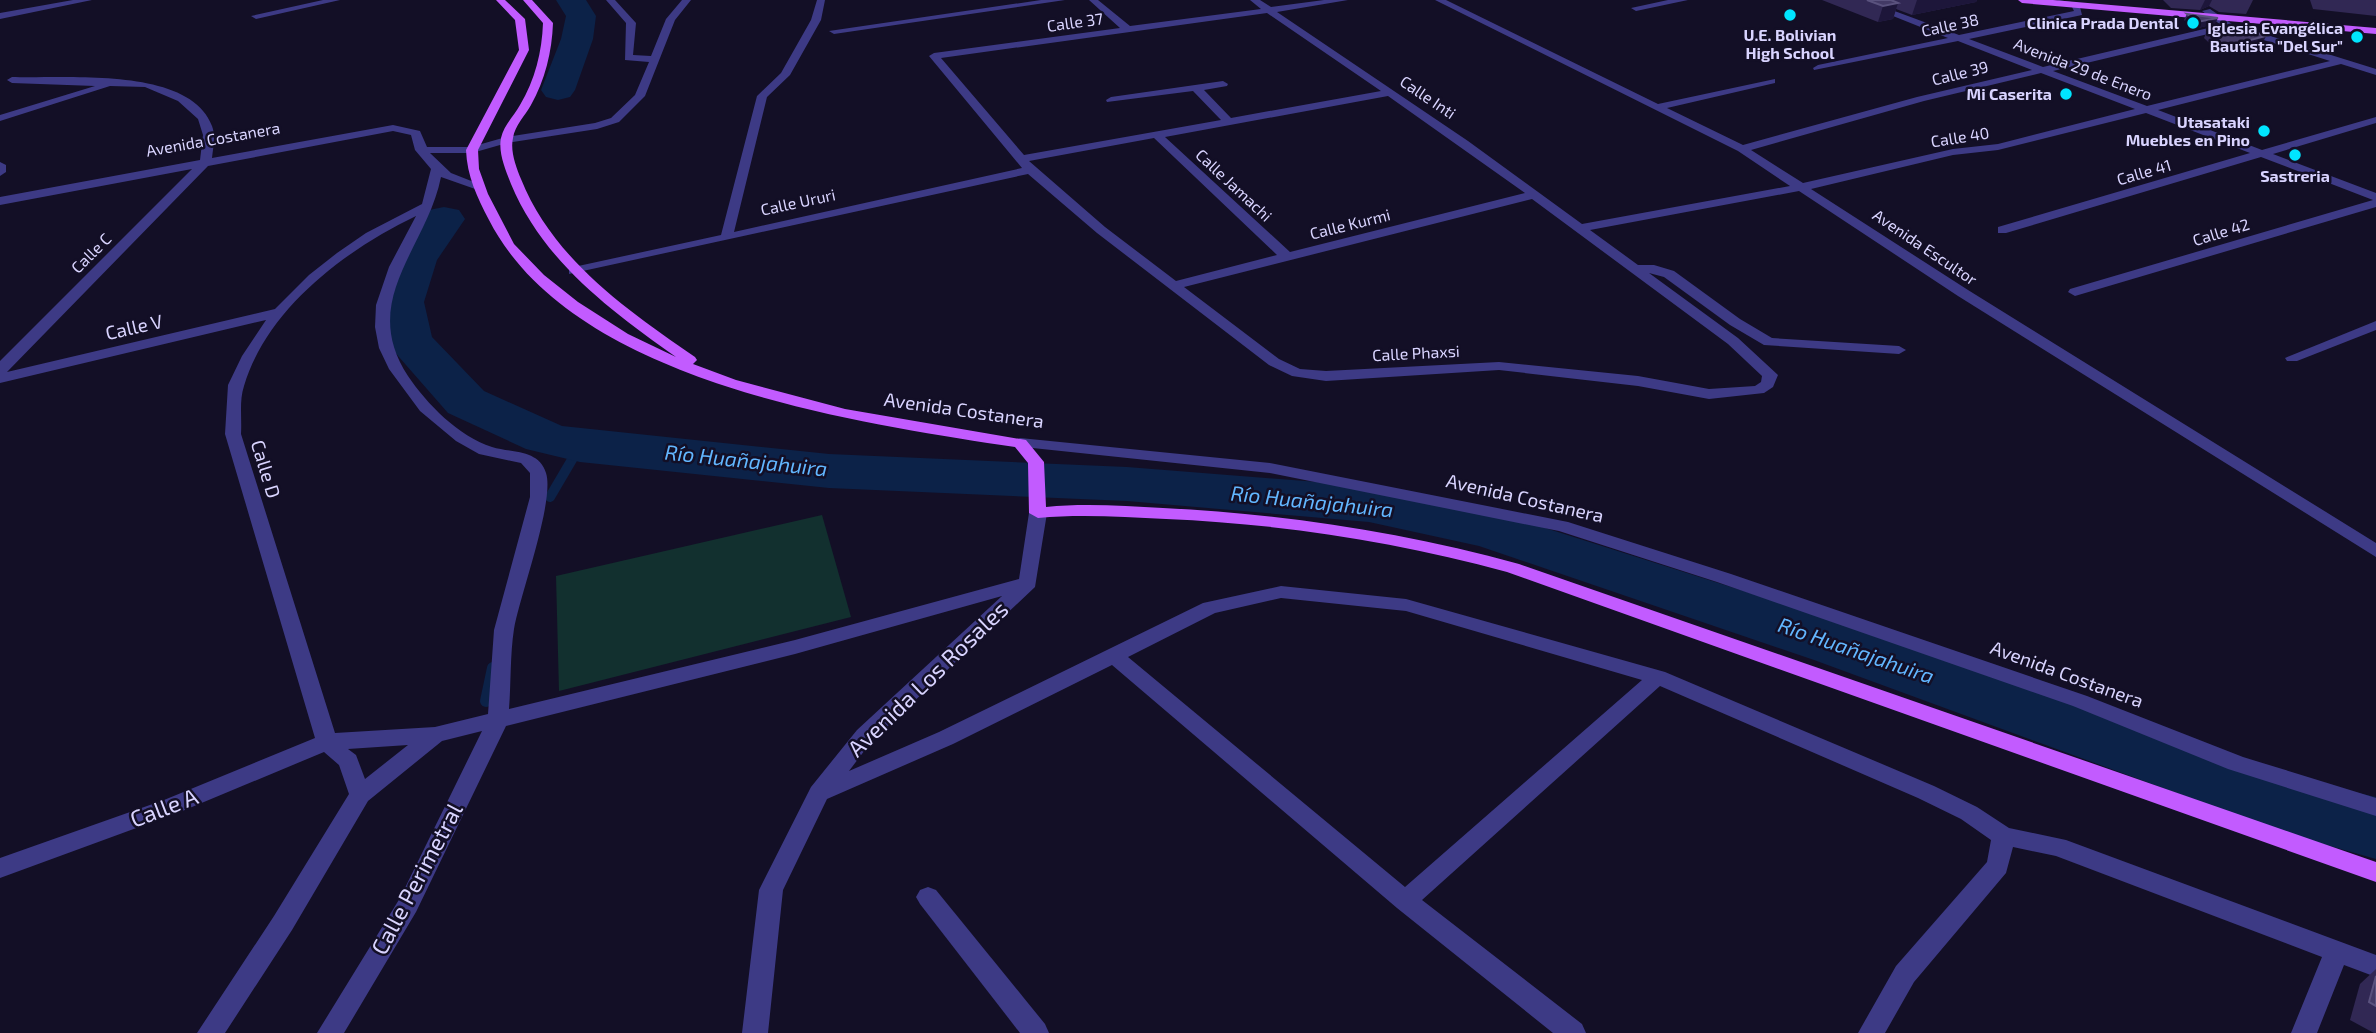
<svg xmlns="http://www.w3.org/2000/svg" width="2376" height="1033" viewBox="0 0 2376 1033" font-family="'Exo 2',sans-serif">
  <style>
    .green { fill: #12302f }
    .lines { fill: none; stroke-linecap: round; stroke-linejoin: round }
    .stream-far1 { stroke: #0c2248; stroke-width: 10 }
    .stream { stroke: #0c2248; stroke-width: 12 }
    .river { fill: #0c2248; fill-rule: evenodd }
    .minor { fill: #3d3a85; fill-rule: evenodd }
    .major { fill: #c25bff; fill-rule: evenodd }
    .wall { fill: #312854 }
    .shaded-wall { fill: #1d163a }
    .building { fill: #433a66; stroke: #5a527e; stroke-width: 2 }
    .poi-dot { fill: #00e5ff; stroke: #130f26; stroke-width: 2.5 }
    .labels { text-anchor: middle; stroke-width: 5; stroke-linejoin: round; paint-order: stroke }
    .far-street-label { font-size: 16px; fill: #d9d4ff; stroke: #130f26 }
    .far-poi-label { font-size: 16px; font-weight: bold; fill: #d9d4ff; stroke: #130f26; text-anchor: end }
    .street-label { font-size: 19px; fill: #d9d4ff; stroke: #130f26 }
    .water-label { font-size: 21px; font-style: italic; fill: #62b6ff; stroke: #130f26 }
    .near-street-label { font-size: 23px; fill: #d9d4ff; stroke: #130f26 }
  </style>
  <rect width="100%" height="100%" fill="#130f26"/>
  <polygon class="green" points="822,515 851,617 559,691 556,576"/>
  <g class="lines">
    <polyline class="stream-far1" points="550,497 580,446"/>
    <polyline class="stream" points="486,701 493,668"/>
    <g class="river">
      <polygon points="556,0 586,0 596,16 593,39 575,90 570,97 558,100 546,97 541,90 561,39 566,16"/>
      <polygon points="444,207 459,210 465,219 437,260 424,302 432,337 484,391 562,426 829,454 1127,467 1369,486 1492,511 1860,628 2319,784 2376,797 2376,859 2291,835 1814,660 1479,546 1369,522 1127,501 829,488 580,462 526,449 448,413 385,341 378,302 393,260 429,210"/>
    </g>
    <g class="minor">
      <polygon points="73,0 92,0 0,19 0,13"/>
      <polygon points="323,0 340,0 256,19 251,16"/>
      <path d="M606 0H615L636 23 633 55 651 56 666 19 682 0H691L675 20 645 96 619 122 597 129 507 143 472 153H430L451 173 484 186 478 190 441 177C427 248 358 300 408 376 427 404 458 436 492 447 511 453 539 449 546 473 555 501 520 595 514 629 510 655 511 683 509 709L795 640 1019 579 1029 513 1038 508 1047 513 1035 587 871 742 849 771 939 732 1203 603 1281 586 1406 599 1665 672 1934 786 1977 807 2009 828 2066 840 2376 955V977L2344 965 2317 1033H2291L2322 957 2056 856 2013 847 2006 873 1914 982 1885 1033H1858L1896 966 1987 862 1991 840 1961 819 1918 798 1660 686 1422 900 1582 1024 1586 1033H1553L1397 908 1112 665 953 744 827 799 783 890 768 1033H742L759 890 811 787 857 730 1002 596 795 654 506 726 416 912 344 1033H317L400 898 482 731 442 741 368 801 292 930 225 1033H197L274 916 349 794 339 765 324 752 180 812 0 878V858L164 800 315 738 225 434 228 385 242 356 266 320 0 383V361L192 169 0 205V197L200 160 203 135 198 119 178 101 145 87 110 86 0 121V115L95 86 12 83 7 80 12 77C65 79 190 66 212 126 216 136 213 148 212 158L393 125 420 131 427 147H471L506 137 595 123 611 118 635 95 649 62 625 60 626 23ZM393 131 411 135 415 150 431 169 422 204 366 233 337 253 309 275 275 309 7 372 208 166ZM416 216 389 267 376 305 375 327 379 348 389 369 420 411 456 441 479 454 521 463 530 473V497L494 630 488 714 435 727 335 733 241 434C242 418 239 401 244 386 267 308 347 249 416 216ZM1281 598 1406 611 1642 680 1405 887 1128 657 1215 613ZM408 745 365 779 356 755 348 749Z"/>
      <path d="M817 0H825L821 20 790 75 767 97 734 232 1022 168 929 56 934 53 1120 28 1089 0H1098L1130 26 1261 9 1250 0H1260L1271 7 1324 0H1348L1277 12 1468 141 1582 224 1790 186 1738 151 1435 0H1446L1658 104 1775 79V83L1667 108 1743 145 1917 97 2032 70 1958 41 1814 70 1813 68 1818 65 1948 38 1853 0H1865L1959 35 2074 11 2072 7 2057 0 2079 3 2082 15 1969 39 2043 67 2221 25 2202 11 2210 9 2232 24 2376 69V75L2341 64 2158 110 2262 150 2376 117V123L2273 154 2376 193V207L2075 296 2068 292 2070 289 2373 200 2261 157 2006 233H1998V227L2250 153 2146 113 1998 150 1953 155 1811 189 1968 290 2376 543V557L1958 296 1799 191 1590 230 1638 265H1654L1674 271 1740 319 1772 338 1899 346 1906 350 1899 354 1764 345 1730 325 1664 277 1649 273 1738 338 1778 375 1773 387 1764 393 1709 399 1638 386 1499 370 1326 381 1292 376 1269 365 1097 233 1028 174 569 274V268L721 235 757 96 781 73 811 20ZM1267 13 1381 91 1231 118 1204 90 1227 86 1228 84 1223 81 1111 97 1106 100 1107 102 1193 91 1221 120 1024 155 941 58ZM2229 29 2330 61 2147 106 2053 71ZM2041 73 2135 109 1998 144 1953 149 1803 183 1751 150 1924 101ZM1388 96 1525 193 1290 252 1165 137ZM1154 138 1277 255 1176 281 1105 227 1029 161ZM1532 199 1728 344 1762 376 1761 382 1755 386 1709 389 1638 376 1499 362 1326 371 1300 369 1279 359 1184 287Z"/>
      <polygon points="1041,0 1065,0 834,34 829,31"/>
      <polygon points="1668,0 1688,0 1636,11 1631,8"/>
      <polygon points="0,162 6,165 6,172 0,176"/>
      <polygon points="2376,321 2376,330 2297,361 2287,361 2285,358"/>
      <polygon points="1020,438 1270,463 1568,522 1731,574 2087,696 2243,757 2376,798 2376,816 2228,769 2073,706 1717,582 1559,531 1270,473 1014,446 1012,443"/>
      <polygon points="928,887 936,890 1045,1024 1049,1033 1020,1033 920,904 916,897 920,890"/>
    </g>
    <g class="major">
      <path d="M496 0H505L525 19 529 50 478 150 479 169 488 194 514 244 544 275 578 302 628 334 676 357C611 311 543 261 511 184 506 171 498 153 501 138 504 125 514 116 520 105 535 80 542 52 543 23L523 0H532L553 23C552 52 545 80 531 105 525 116 515 125 513 138 510 151 516 167 521 179 553 259 627 310 695 357L697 360 693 364 736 380 845 409 1026 440 1044 462 1046 507C1085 503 1124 506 1163 508 1285 514 1402 532 1519 564L2376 862V882L1507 572C1395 541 1281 524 1166 519 1123 517 1081 514 1038 518L1029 513 1028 463 1015 447C852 422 572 382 489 220 477 197 467 176 466 150L519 50 515 20Z"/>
      <polygon points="2018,0 2053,0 2376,28 2376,34 2022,3"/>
    </g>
  </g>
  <g class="wall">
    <polygon points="1822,0 1977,0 1976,2 1912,15 1896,9 1893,19 1878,22"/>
    <polygon points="2163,0 2253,0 2246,14 2219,12 2209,6 2200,10 2171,8"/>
    <polygon points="2310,0 2376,0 2376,16 2313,9"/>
    <polygon points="2187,14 2215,24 2194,29 2184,20"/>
    <polygon points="2207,31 2266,36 2263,42 2220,53 2204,38"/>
    <polygon points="2376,969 2376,1033 2374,1033 2350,1020 2360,984"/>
  </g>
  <g class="shaded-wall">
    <polygon points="1917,0 1977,0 1976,2 1912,15"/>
    <polygon points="2205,0 2212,0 2209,6 2200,10"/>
    <polygon points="1898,3 1893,19 1878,22 1883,6"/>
    <polygon points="2218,18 2215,24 2194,29 2197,22"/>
    <polygon points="2266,36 2263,42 2220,53 2224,47"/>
  </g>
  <g class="building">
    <polygon points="1867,0 1891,0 1898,3 1883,6"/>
    <polygon points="2187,14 2218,18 2197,22"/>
    <polygon points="2232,25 2266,36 2224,47 2207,31"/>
    <polygon points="2376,976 2376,1006 2369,1002"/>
  </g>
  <g class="poi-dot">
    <circle cx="1790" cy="15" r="7"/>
    <circle cx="2193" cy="23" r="7"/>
    <circle cx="2357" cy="37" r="7"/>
    <circle cx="2066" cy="94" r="7"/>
    <circle cx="2264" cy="131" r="7"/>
    <circle cx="2295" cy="155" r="7"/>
  </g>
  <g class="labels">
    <g class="far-street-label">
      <text transform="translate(1075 22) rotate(-8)" y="6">Calle 37</text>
      <text transform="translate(1950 25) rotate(-12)" y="6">Calle 38</text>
      <text transform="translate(2083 69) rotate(21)" y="6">Avenida 29 de Enero</text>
      <text transform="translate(1960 73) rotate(-14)" y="6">Calle 39</text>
      <text transform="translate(1428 97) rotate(34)" y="6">Calle Inti</text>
      <text transform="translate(1960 137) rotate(-9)" y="6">Calle 40</text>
      <text transform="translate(213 139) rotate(-10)" y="6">Avenida Costanera</text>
      <text transform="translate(2144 172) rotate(-16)" y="6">Calle 41</text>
      <text transform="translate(1234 185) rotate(43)" y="6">Calle Jamachi</text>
      <text transform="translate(798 202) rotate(-12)" y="6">Calle Ururi</text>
      <text transform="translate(1350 224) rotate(-14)" y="6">Calle Kurmi</text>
      <text transform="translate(2221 232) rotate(-17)" y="6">Calle 42</text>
      <text transform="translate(1925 247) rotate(34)" y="6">Avenida Escultor</text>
      <text transform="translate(91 253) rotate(-45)" y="6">Calle C</text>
      <text transform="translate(1416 353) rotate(-3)" y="6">Calle Phaxsi</text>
    </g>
    <g class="far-poi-label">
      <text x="2179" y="29">Clinica Prada Dental</text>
      <text x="2343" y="34">Iglesia Evangélica<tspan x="2343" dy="18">Bautista "Del Sur"</tspan></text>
      <text x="1790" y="41" text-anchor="middle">U.E. Bolivian<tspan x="1790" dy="18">High School</tspan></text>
      <text x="2052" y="100">Mi Caserita</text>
      <text x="2250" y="128">Utasataki<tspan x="2250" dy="18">Muebles en Pino</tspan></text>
      <text x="2295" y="182" text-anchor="middle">Sastreria</text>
    </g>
    <g class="street-label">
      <text transform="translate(134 327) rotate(-13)" y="7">Calle V</text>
      <text transform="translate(964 410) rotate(8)" y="7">Avenida Costanera</text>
      <text transform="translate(266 469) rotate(73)" y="7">Calle D</text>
      <text transform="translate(1525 498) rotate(13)" y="7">Avenida Costanera</text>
      <text transform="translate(2067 674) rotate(20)" y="7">Avenida Costanera</text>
    </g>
    <g class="water-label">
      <text transform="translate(746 461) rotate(6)" y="7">Río Huañajahuira</text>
      <text transform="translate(1312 502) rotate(6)" y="7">Río Huañajahuira</text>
      <text transform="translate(1856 651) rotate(19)" y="7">Río Huañajahuira</text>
    </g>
    <g class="near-street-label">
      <text transform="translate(928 679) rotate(-44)" y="8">Avenida Los Rosales</text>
      <text transform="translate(164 808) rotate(-21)" y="8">Calle A</text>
      <text transform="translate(417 879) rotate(-62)" y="8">Calle Perimetral</text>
    </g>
  </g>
</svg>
